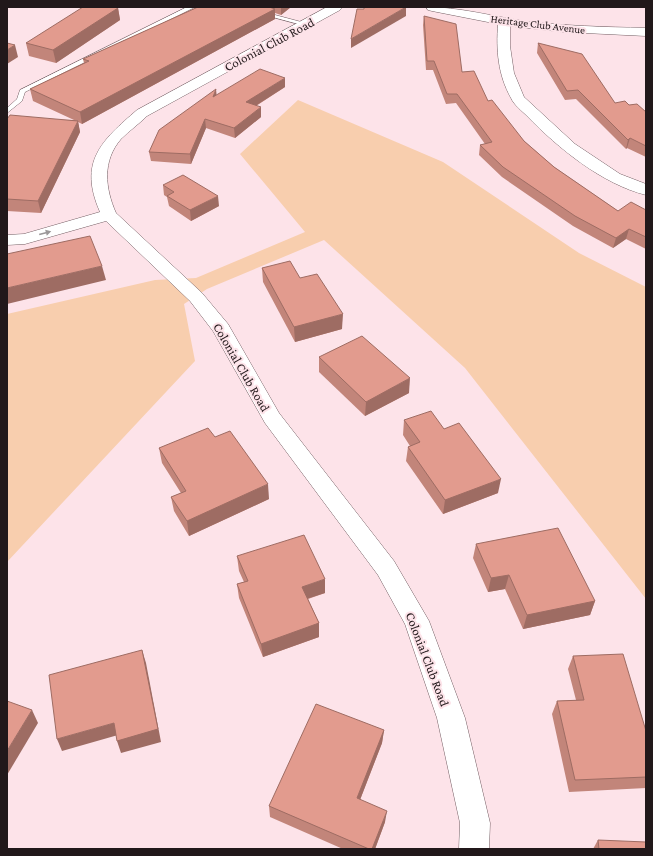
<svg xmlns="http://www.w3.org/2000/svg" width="653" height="856" viewBox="0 0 653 856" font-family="'Crimson Pro',serif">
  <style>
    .green { fill: #f8ceae }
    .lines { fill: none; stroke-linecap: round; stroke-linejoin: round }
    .service-casing { stroke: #745f64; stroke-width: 1 }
    .minor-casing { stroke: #745f64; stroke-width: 1 }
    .service { fill: #fff; fill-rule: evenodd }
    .minor { fill: #fff; fill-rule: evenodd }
    .wall { fill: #c2857a }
    .shaded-wall { fill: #9e6c63 }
    .building { fill: #e29b8e; stroke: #9e6c63 }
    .oneway { fill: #9b9798 }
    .labels { text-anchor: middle; stroke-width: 4; stroke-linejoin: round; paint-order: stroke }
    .far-street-label { font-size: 11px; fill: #21181a; stroke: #fde3e9 }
    .street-label { font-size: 13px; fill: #21181a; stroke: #fde3e9 }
  </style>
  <rect width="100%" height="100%" fill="#fde3e9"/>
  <polygon class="green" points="298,100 443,162 579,253 646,287 646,599 465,368 324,240 207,289 184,304 195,361 7,562 7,314 155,280 196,278 305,232 240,154"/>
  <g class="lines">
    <defs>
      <g id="service">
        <polygon points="187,7 195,7 25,92 22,101 7,113 7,108 17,99 20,90"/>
        <polygon points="235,7 245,7 309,24 306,26"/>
      </g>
      <g id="minor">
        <path d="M327 7H342L340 10 147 116C139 124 129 131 121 139 102 161 105 188 116 213L202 293 228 324 279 413 394 561 429 621 465 718 490 823 489 849H459L460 823 437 718 405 624 378 575 265 423 213 331 190 301 106 221 25 244 7 245V235L24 234 100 212C78 162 101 141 137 110Z"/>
        <path d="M426 7C459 7 491 16 523 21 564 26 605 27 646 28V36L564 32 510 26V46L514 73 524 97 575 144 620 174 646 184V195C602 184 558 148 527 116 522 111 514 105 511 98 498 75 496 50 498 24L432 11 428 10Z"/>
      </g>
    </defs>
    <use href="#service" class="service-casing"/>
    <use href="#minor" class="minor-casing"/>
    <use href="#service" class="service"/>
    <use href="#minor" class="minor"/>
  </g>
  <g class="wall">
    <polygon points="198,7 291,7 281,15 275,13 275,19 82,124 78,122 80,132 41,213 7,211 7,119 74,120 33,101 30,89 84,63 83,59"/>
    <polygon points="118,8 120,20 56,63 29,56 26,43"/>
    <polygon points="424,16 462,72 524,141 554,167 618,211 646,210 646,249 626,239 613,248 573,226 502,177 479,155 480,145 485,144 456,103 446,104 433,70 426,70 423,25"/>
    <polygon points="538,43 615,103 629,105 646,112 646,157 627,148 626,149 576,99 565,100 537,53"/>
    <polygon points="285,87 256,106 261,117 235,138 206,128 191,164 151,161 149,152 217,95"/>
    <polygon points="163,185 219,206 191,221 169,206 167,197 164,195"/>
    <polygon points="262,268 300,278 342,329 295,342 263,282"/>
    <polygon points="319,357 409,393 365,416 319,372"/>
    <polygon points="404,420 444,429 498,493 443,514 406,461 408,447 410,446 403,435"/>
    <polygon points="215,437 269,499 189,536 174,511 171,497 181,493 162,463 159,448"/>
    <polygon points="476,544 595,601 590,615 523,629 505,589 488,592 473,558"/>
    <polygon points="237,556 325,593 308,599 319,623 319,637 263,657 239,598 237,584 244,582 239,571"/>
    <polygon points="573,656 646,731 646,788 569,792 552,714 557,701 576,700 568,669"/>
    <polygon points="384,730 382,743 360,800 385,822 375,849 343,849 270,817 269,806"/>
    <polygon points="598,840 646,849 593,849"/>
  </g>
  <g class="shaded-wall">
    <polygon points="281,7 291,7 281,15"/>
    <polygon points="406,7 406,16 351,48 351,39"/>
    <polygon points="118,8 120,20 56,63 53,50"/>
    <polygon points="275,9 275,19 82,124 80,112"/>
    <polygon points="15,45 18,57 7,64 7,50"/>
    <polygon points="285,78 285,87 246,112 246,102"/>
    <polygon points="216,89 217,99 213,97"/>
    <polygon points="261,107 261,117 235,138 234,128"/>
    <polygon points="205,119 206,128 191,164 190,154"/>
    <polygon points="78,121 80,132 41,213 38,201"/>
    <polygon points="630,138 627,148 626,149 628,140"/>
    <polygon points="218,196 219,206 191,221 190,210"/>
    <polygon points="629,229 626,239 613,248 616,238"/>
    <polygon points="102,266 106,280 7,304 7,288"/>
    <polygon points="343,314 342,329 295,342 294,327"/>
    <polygon points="410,378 409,393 365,416 366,402"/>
    <polygon points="501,479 498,493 443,514 445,500"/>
    <polygon points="268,484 269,499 189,536 187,521"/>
    <polygon points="509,575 505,589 488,592 491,578"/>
    <polygon points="325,579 325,593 303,600 302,587"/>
    <polygon points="595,601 590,615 523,629 527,615"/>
    <polygon points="319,623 319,637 263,657 261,644"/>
    <polygon points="142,650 146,663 161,742 121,753 117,741"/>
    <polygon points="32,710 38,723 7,775 7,751"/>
    <polygon points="114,723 118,735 62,751 57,739"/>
    <polygon points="384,730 382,743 356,810 357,798"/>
    <polygon points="387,811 385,822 375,849 372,849"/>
  </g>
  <g class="building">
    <polygon points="83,7 115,7 118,8 53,50 26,43"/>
    <polygon points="198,7 269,7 275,9 80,112 30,89 89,61 83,59"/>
    <polygon points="364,7 406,7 351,39 357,9 364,9"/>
    <polygon points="424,16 456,24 462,72 474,71 488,101 492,100 524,141 554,167 618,211 631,202 646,210 646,237 629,229 616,238 575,216 503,167 480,145 492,142 457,94 447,94 434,61 427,61"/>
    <polygon points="7,43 15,45 7,50"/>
    <polygon points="538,43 582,54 615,103 625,101 629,105 637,104 646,112 646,146 630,138 628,140 578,90 567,91"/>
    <polygon points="260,69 285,78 246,102 261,107 234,128 205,119 190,154 149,152 159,130 216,89 213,97"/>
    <polygon points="10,115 78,121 38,201 7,199 7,119"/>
    <polygon points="183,175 218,196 190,210 167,196 174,192 163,185"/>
    <polygon points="90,236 102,266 7,288 7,254"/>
    <polygon points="290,261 300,278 317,274 343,314 294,327 262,268"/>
    <polygon points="362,336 410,378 366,402 319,357"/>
    <polygon points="431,411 444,429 459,423 501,479 445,500 408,447 420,442 404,420"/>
    <polygon points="208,428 215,437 230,431 268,484 187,521 171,497 186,491 159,448"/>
    <polygon points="558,528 595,601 527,615 509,575 491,578 476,544"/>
    <polygon points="304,535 325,579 302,587 319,623 261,644 237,584 248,581 237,556"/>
    <polygon points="142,650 158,729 117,741 114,723 57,739 49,675"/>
    <polygon points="623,654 646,731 646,777 575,780 557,701 584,700 573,656"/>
    <polygon points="7,701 32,710 7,751"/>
    <polygon points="316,704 384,730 357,798 387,811 372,849 369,849 269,806"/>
    <polygon points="598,840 646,842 646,849 599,849"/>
  </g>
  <defs><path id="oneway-solid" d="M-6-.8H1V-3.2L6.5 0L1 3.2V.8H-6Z"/></defs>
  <use class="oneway" href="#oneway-solid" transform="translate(45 233) rotate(-15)"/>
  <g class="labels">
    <g class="far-street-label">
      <text transform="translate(538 24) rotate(7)" y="4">Heritage Club Avenue</text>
    </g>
    <g class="street-label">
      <text transform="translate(269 44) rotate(-28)" y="5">Colonial Club Road</text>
      <text transform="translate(242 367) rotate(60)" y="5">Colonial Club Road</text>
      <text transform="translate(428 659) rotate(69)" y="5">Colonial Club Road</text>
    </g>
  </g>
  <rect width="653" height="856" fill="none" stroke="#21181a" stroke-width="16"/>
</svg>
